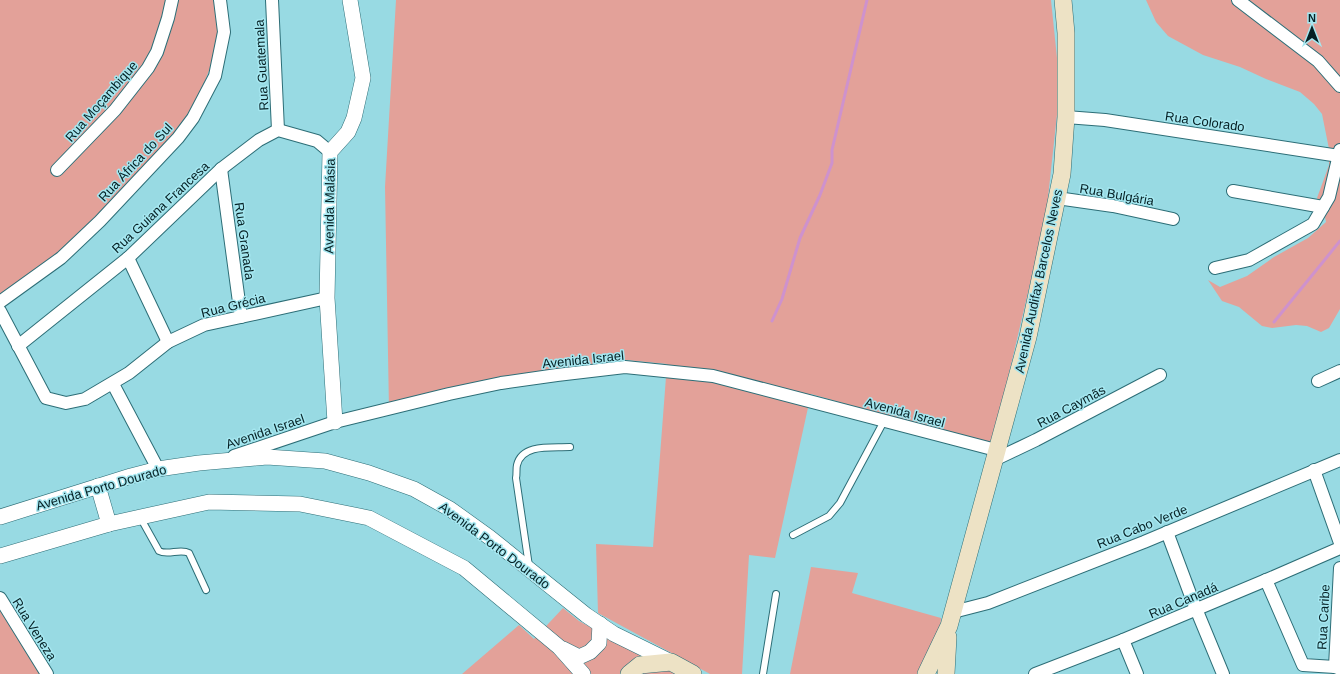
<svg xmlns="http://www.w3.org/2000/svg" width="1340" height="674" viewBox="0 0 1340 674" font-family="Arial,sans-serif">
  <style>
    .green { fill: #e3a199 }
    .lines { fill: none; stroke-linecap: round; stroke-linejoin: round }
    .stream { stroke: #ce92cd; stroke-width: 3 }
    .service-casing { stroke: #2d6e77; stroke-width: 8 }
    .minor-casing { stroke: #2d6e77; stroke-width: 14 }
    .tertiary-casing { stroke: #2d6e77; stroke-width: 16 }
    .secondary-casing { stroke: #2d6e77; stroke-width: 18 }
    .service { stroke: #fff; stroke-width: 6 }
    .minor { stroke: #fff; stroke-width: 12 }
    .tertiary { stroke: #fff; stroke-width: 15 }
    .secondary { stroke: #ede2c5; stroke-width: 17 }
    .labels { text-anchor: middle; stroke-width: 3; stroke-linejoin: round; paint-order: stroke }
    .street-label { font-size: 13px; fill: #052024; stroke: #a5e7f0 }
  </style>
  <rect width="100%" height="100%" fill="#98dae3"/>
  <g class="green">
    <polygon points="0,0 216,0 220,29 210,68 196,104 180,132 93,228 0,302"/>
    <polygon points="396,0 1051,0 1060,87 1046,216 998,420 989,445 811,394 775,558 749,555 742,674 710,674 598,613 596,544 653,547 667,364 626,360 576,367 389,409 385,187"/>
    <polygon points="1146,0 1340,0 1340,309 1329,328 1321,332 1307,326 1296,325 1272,328 1262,326 1239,307 1222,301 1208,280 1220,287 1247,276 1274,257 1308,238 1326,222 1323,207 1317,198 1329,165 1329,149 1322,114 1314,104 1300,92 1266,79 1240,67 1203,55 1168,36 1156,22"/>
    <polygon points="811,567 858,573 852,593 941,618 940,634 918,674 790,674"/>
    <polygon points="0,600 45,674 0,674"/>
    <polygon points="563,608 579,621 677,674 462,674 519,625 534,639"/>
  </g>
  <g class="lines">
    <g class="stream">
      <polyline points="772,321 782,299 800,238 820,195 832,163 832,150 867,0"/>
      <polyline points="1274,322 1340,241"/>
    </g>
    <defs>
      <g id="service">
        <path d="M140 517 159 551C168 556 180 548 189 553L206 590"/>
        <polyline points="793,535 829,516 840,503 884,421"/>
        <path d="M529 566 516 478C517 474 516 469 517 465 522 443 553 448 570 447"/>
        <polyline points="763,674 776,594"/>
      </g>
      <g id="minor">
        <polyline points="272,0 278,130"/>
        <polyline points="1238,0 1318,61 1340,86"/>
        <polyline points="1066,117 1105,120 1339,156"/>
        <polyline points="221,169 241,317"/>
        <polyline points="57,170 115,110 148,68 157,52 168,18 172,0"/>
        <polyline points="1233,191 1323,207"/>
        <polyline points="1057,198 1113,206 1173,219"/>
        <polyline points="128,258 168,342"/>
        <polyline points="1215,268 1249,260 1313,224 1329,197 1340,150"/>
        <polyline points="0,302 61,258 100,221 178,138 193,118 215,76 224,32 220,0"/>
        <polyline points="0,311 46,398 66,403 85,399 129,373 168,342 204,325 327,298"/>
        <polyline points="18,346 128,258 221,169 259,140 278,130 317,141 330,152"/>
        <polyline points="1318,381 1340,371"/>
        <polyline points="113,384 158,469"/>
        <polyline points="234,456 335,422 449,394 501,383 557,375 625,367 713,376 996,450"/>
        <polyline points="994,460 1036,440 1160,375"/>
        <polyline points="1314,470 1340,543"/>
        <polyline points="1167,532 1192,599 1223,674"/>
        <polyline points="1266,580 1303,665 1335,667 1340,669"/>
        <polyline points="0,598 47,674"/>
        <polyline points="953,612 988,603 1144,542 1340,460"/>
        <polyline points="1123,640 1137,674"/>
        <polyline points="1335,667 1340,568"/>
        <polyline points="1035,674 1123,640 1271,578 1340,548"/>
      </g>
      <g id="tertiary">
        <polyline points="335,422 327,298 330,152 348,132 354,118 363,78 350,0"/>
        <polyline points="98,486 109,524"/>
        <polyline points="0,517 131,476 158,469 199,463 267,457 325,461 369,473 414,489 450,509 489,537 586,615 614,634 671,662"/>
        <polyline points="0,556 109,524 209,502 300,504 369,518 464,568 559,647 583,674"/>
        <polyline points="563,649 579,657 590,652 599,643 600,624"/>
      </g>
      <g id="secondary">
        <polyline points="629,674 640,665 671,662 693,674"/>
        <polyline points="926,674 949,626 1028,337 1062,174 1066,117 1066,33 1063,0"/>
        <polyline points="946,674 948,637"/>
      </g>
    </defs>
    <use href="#service" class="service-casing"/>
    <use href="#minor" class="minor-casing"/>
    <use href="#tertiary" class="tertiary-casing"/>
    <use href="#secondary" class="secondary-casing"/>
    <use href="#service" class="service"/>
    <use href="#minor" class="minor"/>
    <use href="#tertiary" class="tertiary"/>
    <use href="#secondary" class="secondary"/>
  </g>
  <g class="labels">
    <g class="street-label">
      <text transform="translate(261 65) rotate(-93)" y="5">Rua Guatemala</text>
      <text transform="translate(101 101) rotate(-49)" y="5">Rua Moçambique</text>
      <text transform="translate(1205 121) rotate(8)" y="5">Rua Colorado</text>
      <text transform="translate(135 162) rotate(-47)" y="5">Rua África do Sul</text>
      <text transform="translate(1117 194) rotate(10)" y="5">Rua Bulgária</text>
      <text transform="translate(329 206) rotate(-89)" y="5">Avenida Malásia</text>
      <text transform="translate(160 207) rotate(-43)" y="5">Rua Guiana Francesa</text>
      <text transform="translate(245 241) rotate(82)" y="5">Rua Granada</text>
      <text transform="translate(1038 281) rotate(-78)" y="5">Avenida Audifax Barcelos Neves</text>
      <text transform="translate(233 305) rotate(-14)" y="5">Rua Grécia</text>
      <text transform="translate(583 359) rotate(-6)" y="5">Avenida Israel</text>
      <text transform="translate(1071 406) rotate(-28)" y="5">Rua Caymãs</text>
      <text transform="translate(905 412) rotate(15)" y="5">Avenida Israel</text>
      <text transform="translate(265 431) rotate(-19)" y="5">Avenida Israel</text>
      <text transform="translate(101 487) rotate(-16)" y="5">Avenida Porto Dourado</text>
      <text transform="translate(1142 526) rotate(-22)" y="5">Rua Cabo Verde</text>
      <text transform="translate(495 545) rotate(37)" y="5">Avenida Porto Dourado</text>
      <text transform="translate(1183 600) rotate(-23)" y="5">Rua Canadá</text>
      <text transform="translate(1323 617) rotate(-87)" y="5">Rua Caribe</text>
      <text transform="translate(35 629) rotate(58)" y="5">Rua Veneza</text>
    </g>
  </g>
  <g transform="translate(1312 28)" stroke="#a5e7f0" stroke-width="3" paint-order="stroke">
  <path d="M0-3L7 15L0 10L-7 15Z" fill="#052024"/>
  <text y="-6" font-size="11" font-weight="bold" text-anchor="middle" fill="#052024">N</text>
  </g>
</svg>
